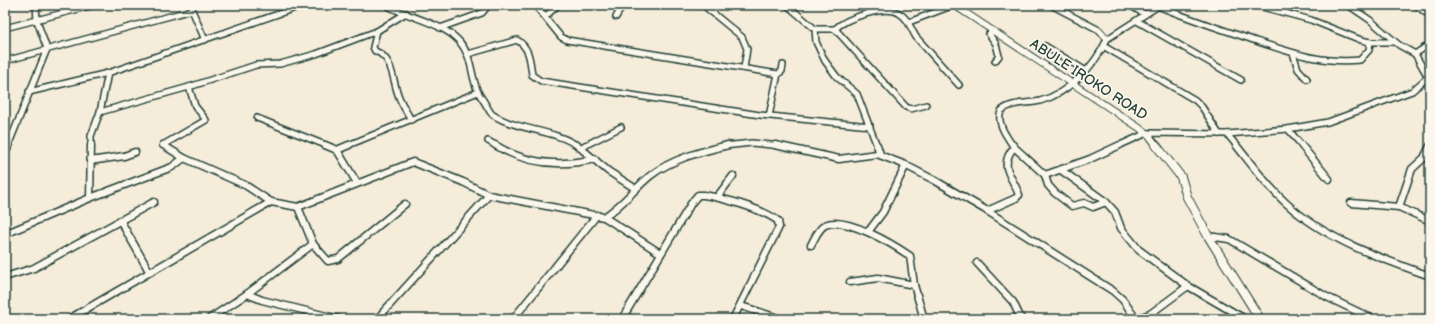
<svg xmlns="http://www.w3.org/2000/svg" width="1435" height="324" viewBox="0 0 1435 324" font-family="'Balsamiq Sans',sans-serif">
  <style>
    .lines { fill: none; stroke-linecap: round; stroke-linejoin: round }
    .minor-far1-casing { stroke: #1f3d34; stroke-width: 8 }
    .minor-casing { stroke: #1f3d34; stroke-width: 9 }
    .tertiary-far1-casing { stroke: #1f3d34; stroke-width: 8 }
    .tertiary-casing { stroke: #1f3d34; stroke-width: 10 }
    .minor-far1 { stroke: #fbf7ec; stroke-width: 5 }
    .minor { stroke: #fbf7ec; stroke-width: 6 }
    .tertiary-far1 { stroke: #fbf7ec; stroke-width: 6 }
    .tertiary { stroke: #fbf7ec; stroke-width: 8 }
    .labels { text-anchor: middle; stroke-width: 3.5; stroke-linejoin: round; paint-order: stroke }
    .street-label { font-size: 14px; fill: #1f3d34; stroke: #fbf7ec }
  </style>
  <rect width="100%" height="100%" fill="#f5edda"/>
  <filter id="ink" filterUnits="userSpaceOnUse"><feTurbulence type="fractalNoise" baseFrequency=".025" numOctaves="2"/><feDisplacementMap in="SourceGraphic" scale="8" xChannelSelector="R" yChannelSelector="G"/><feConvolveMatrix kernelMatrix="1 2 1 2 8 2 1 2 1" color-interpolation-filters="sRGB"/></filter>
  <g filter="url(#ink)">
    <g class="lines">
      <defs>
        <g id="minor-far1">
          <polyline points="193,5 192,10 205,40"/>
          <path d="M386 5C407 17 443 23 459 41 473 57 470 74 478 92 480 96 484 101 486 105 488 108 490 113 493 115 519 131 553 129 578 146"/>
          <polyline points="535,5 561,37 567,40 778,74"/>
          <polyline points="703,5 742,37 747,49 744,68"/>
          <polyline points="787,5 815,29 816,42 825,61 837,77 857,94 877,146"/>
          <polyline points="1051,5 1099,30 1107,39"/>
          <polyline points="1129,5 1145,14"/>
          <polyline points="1255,5 1311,20 1361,40 1370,42 1394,42"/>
          <polyline points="1348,5 1370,20 1399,45 1415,54"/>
          <polyline points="1416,5 1430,16"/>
          <path d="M1158 6C1189 19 1221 29 1253 40 1289 52 1322 64 1360 60L1369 50 1370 42"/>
          <polyline points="871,7 881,10"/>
          <polyline points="960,9 968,5"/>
          <polyline points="546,16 558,5"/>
          <polyline points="616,17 623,5"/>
          <polyline points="1137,21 1241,80"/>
          <polyline points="909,22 954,5"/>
          <polyline points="5,28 94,5"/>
          <polyline points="440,28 482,13 487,7 485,5"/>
          <path d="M815 29H835C846 18 885 5 899 13 909 19 910 28 916 37L959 85"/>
          <polyline points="835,29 906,107 911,109 926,105"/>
          <path d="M377 31 373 47 375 51C394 58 392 81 399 97 402 105 407 112 411 120"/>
          <polyline points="993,31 989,34 996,44 999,56 995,61"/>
          <polyline points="1045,46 1086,71"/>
          <polyline points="1105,47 1195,100 1202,107 1219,134"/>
          <polyline points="1293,53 1298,69 1307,79"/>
          <path d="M468 54 517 40C530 48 530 61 532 75L541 81 760 115 870 126"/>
          <polyline points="5,61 192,10"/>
          <polyline points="29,92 108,73 304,5"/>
          <polyline points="100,112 189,87 256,65 280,64 316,54 377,31 406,13"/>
          <polyline points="769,116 778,74 782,71 783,65"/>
          <polyline points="257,118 328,146"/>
          <polyline points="1288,129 1302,146"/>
          <polyline points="1227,134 1237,146"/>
          <polyline points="488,141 497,146"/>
          <polyline points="8,146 47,49 37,21 36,5"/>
          <polyline points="91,146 91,136 100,112 108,73"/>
          <polyline points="165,146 163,145 206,120 195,106 189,87"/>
          <polyline points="346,146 478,92"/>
          <polyline points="584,146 621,127"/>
          <polyline points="724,146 752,143 781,146"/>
          <path d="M1013 146C1007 137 996 123 1001 111 1011 102 1027 104 1040 101 1069 93 1095 66 1107 39L1160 5"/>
          <polyline points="1118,146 1147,133 1227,134 1288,129 1328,122 1412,91 1428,77 1415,54 1430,44"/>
        </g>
        <g id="minor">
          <polyline points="163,145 184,158"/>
          <polyline points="325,145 337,150 357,183"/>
          <path d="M495 145C526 164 560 167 595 159"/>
          <polyline points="577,145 608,171 636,189"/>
          <polyline points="775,145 839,159 877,154 903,164 934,180 984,209 1113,291 1123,300 1136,319 1150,314 1188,286 1245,319"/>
          <polyline points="877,145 880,154"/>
          <path d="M1236 145C1252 165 1267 186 1286 203 1326 240 1380 258 1430 276"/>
          <polyline points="1301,145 1329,179"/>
          <polyline points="1014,147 1045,175 1048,185 1055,193 1072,206 1084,203 1093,207 1106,202"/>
          <polyline points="581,148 586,145"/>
          <polyline points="337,150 349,145"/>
          <polyline points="5,154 9,145"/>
          <polyline points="90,161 124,156 135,152"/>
          <polyline points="1061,170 1106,202 1115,212 1121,228 1139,250 1188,286"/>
          <polyline points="1045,175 1090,159 1120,145"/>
          <polyline points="717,197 733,176"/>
          <polyline points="90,198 91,145"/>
          <polyline points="1351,203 1399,207 1430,221"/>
          <polyline points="1399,207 1412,169 1424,158 1430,146"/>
          <path d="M987 211 1016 198 1019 195C1012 175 998 167 1014 147L1013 145"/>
          <polyline points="604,217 660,253"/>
          <polyline points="120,220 149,271"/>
          <polyline points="868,232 883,212 906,165"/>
          <path d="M5 234 90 198 172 167 184 158 245 185 271 202 298 207 413 162 463 182 489 195 604 217C622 206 634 189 650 176 671 159 703 151 728 145"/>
          <polyline points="1208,236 1229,239 1327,297 1373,319"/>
          <polyline points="313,244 328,261 338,259 405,204"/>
          <path d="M811 245C815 238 818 229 825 225 845 215 894 245 910 256L914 285 924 319"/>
          <polyline points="977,263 1013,302 1021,319"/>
          <polyline points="5,277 34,268 154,202"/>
          <polyline points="850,282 878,278 914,285"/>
          <polyline points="247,294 262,300 339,319"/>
          <polyline points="741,306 781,319"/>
          <polyline points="69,319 271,202"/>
          <polyline points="209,319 247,294 313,244 298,207"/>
          <polyline points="377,319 489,195"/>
          <polyline points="513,319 597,215"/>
          <path d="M622 319 692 202 698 195H704C723 198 763 209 778 221L779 227 733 319"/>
        </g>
        <polyline id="tertiary-far1" points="954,5 1147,133 1157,146"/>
        <polyline id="tertiary" points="1156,145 1181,177 1187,197 1208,236 1260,319"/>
      </defs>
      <use href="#minor-far1" class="minor-far1-casing"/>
      <use href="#minor" class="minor-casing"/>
      <use href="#tertiary-far1" class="tertiary-far1-casing"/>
      <use href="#tertiary" class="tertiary-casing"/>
      <use href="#minor-far1" class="minor-far1"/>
      <use href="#minor" class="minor"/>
      <use href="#tertiary-far1" class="tertiary-far1"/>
      <use href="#tertiary" class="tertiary"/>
    </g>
  </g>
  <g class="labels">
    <g class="street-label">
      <text transform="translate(1089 79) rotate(33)" y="5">ABULE IROKO ROAD</text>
    </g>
  </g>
  <rect width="1435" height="324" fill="none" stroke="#fbf7ec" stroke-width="20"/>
  <rect x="10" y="10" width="1415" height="304" fill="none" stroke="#1f3d34" stroke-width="1.5" filter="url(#ink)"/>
</svg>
